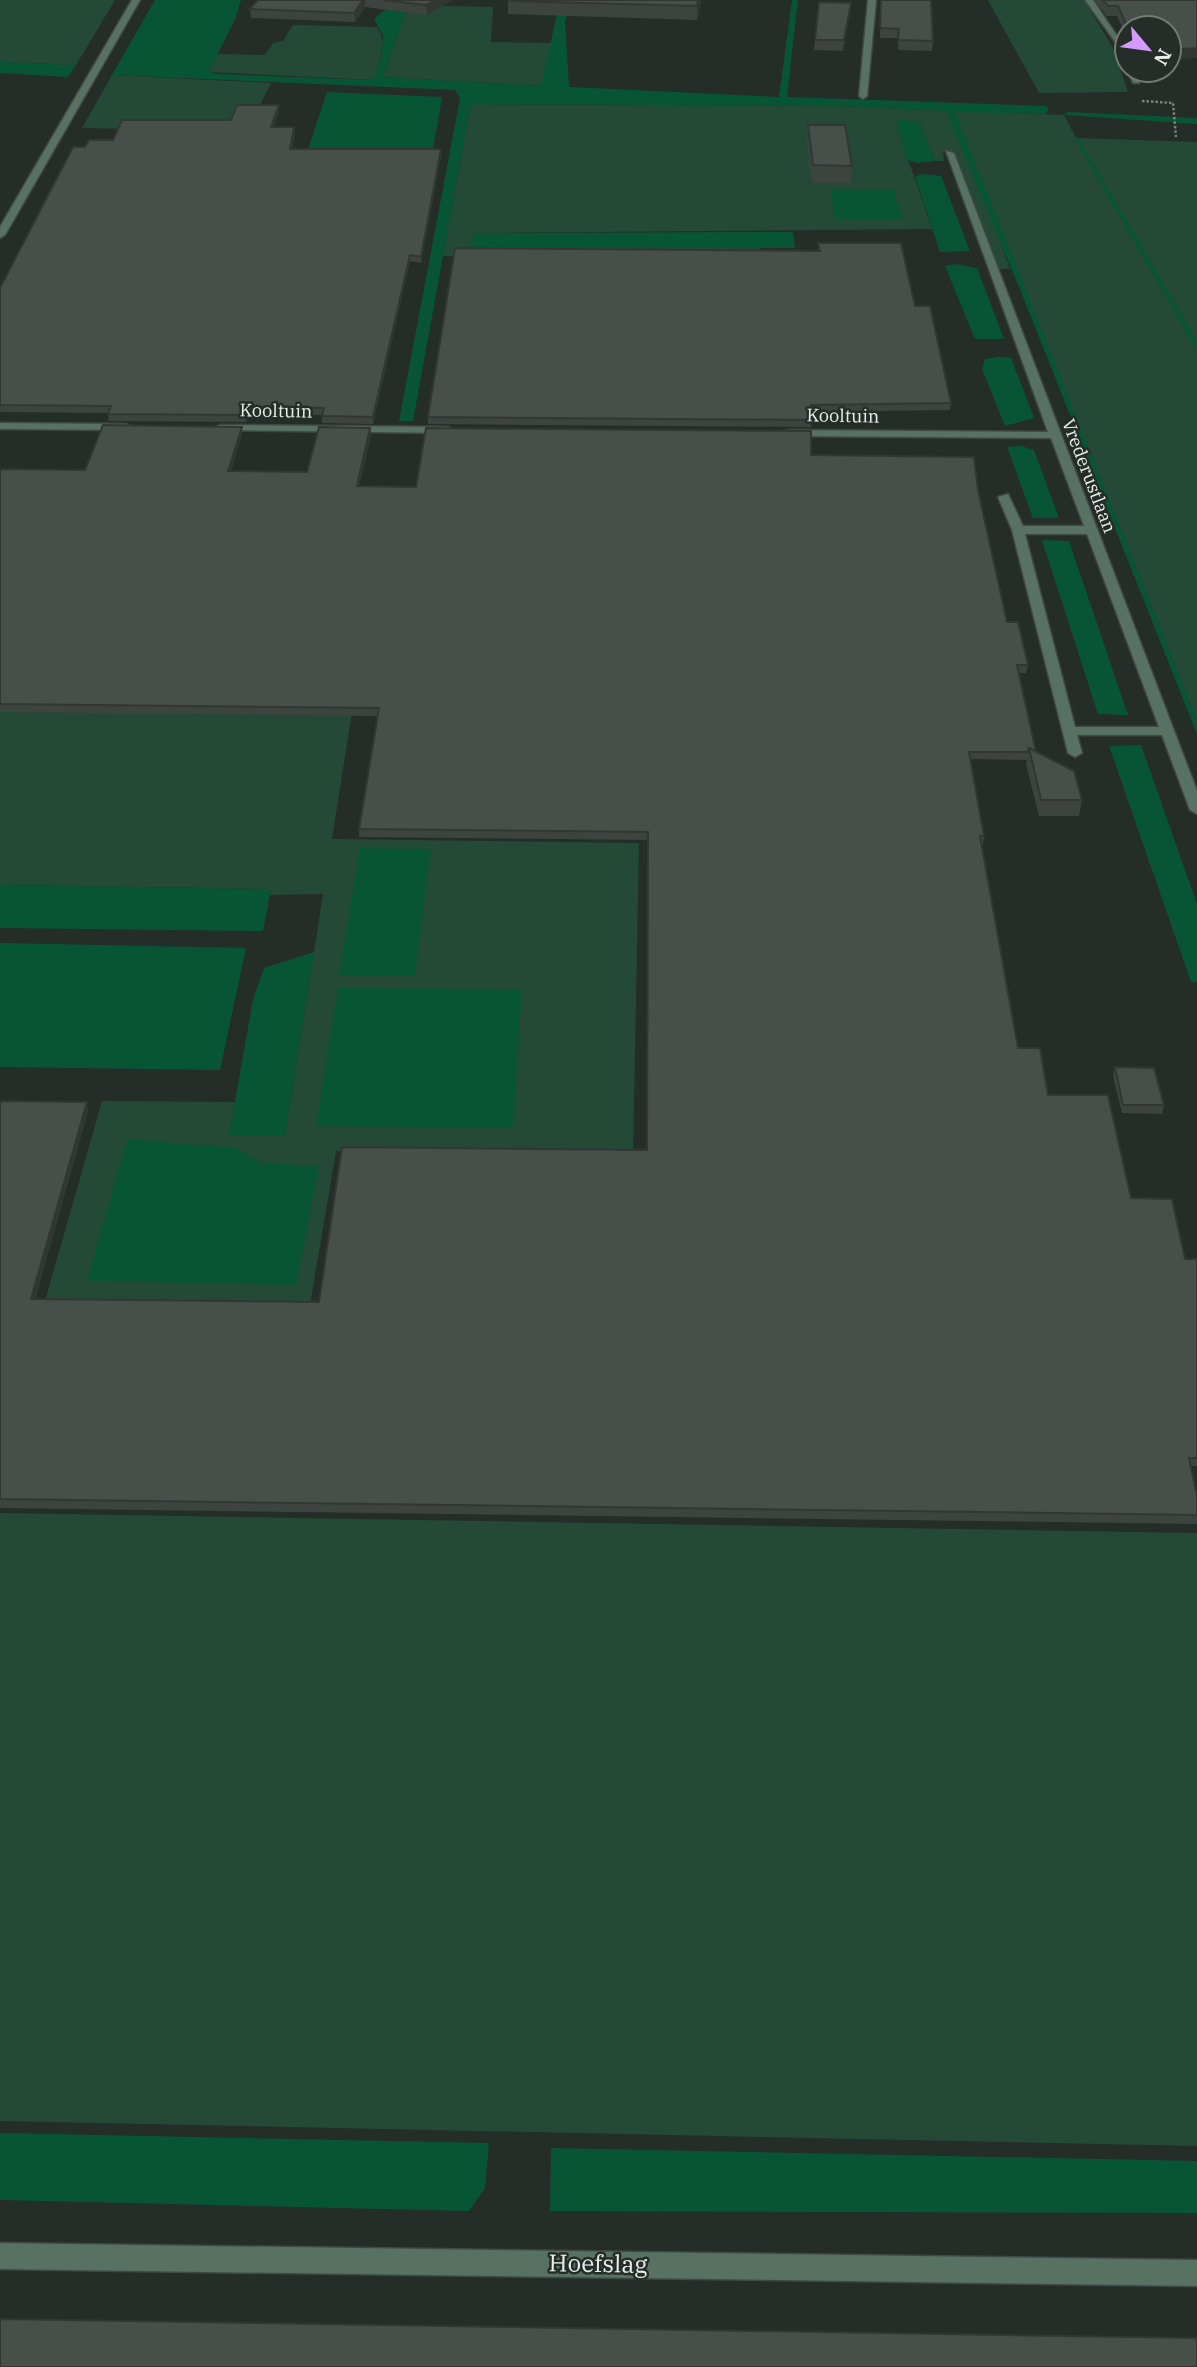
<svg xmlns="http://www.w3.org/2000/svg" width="1197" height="2367" viewBox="0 0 1197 2367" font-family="'IBM Plex Serif',serif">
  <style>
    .green { fill: #244936 }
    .water { fill: #085536 }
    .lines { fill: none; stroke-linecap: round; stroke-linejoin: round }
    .service-casing { stroke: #404844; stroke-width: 3 }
    .minor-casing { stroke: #404844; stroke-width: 3 }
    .path { stroke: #7c827f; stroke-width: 2.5; stroke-dasharray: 2.5 2; stroke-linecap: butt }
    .service { fill: #577162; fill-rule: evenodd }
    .minor { fill: #577162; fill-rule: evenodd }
    .wall { fill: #3d4440 }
    .shaded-wall { fill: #323734 }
    .building { fill: #474f4a; stroke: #323734; stroke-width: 2 }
    .labels { text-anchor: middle; stroke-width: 5; stroke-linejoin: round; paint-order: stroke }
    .far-street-label { font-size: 18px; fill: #e8edea; stroke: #252d29 }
    .near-street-label { font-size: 24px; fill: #e8edea; stroke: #252d29 }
  </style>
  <rect width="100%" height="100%" fill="#252d29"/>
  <g class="green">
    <polygon points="0,0 115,0 76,65 0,62"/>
    <polygon points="988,0 1084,0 1113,48 1128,92 1039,93"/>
    <polygon points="408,5 493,7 491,42 552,43 541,86 383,77"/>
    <path d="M293 25 377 27C388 42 379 63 374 80L209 72 217 54 265 55 273 43 283 41Z"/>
    <polygon points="112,75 271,83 259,107 229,131 82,128"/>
    <polygon points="474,104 841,106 946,111 987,205 1010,269 999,269 954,152 943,151 944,161 935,161 920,123 902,119 896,124 932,229 475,233 759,248 763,256 443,256 470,108"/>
    <polygon points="953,111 1064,115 1076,138 1197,142 1197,720"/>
    <polygon points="0,709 352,712 332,839 639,843 633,1155 336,1151 310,1305 45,1301 102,1101 235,1102 229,1136 285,1136 323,894 270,895 271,889 0,885"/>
    <polygon points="0,1513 1197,1533 1197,2146 0,2121"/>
  </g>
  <g class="water">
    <polygon points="155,0 241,0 236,17 209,71 216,74 373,80 381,59 383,36 374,19 391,5 424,0 408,5 383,77 541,86 560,0 570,0 565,21 569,87 779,97 792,0 798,0 787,97 1046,106 1049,110 1045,114 955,112 1197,720 1197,734 1021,292 946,111 841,106 474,104 470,108 413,421 399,421 460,98 455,90 112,75"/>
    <polygon points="0,62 76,65 68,77 0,73"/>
    <polygon points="327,92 442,97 433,150 308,149"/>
    <polygon points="1068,112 1197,118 1197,124 1064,115"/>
    <polygon points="901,119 920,123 935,161 918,163 907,160 896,123"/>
    <polygon points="1075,139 1079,139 1187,324 1197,341 1197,351"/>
    <polygon points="921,174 941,176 970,251 940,252 915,177"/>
    <polygon points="893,189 903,219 835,220 830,190"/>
    <polygon points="793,232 795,248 469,248 475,233"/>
    <polygon points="956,264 977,268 1004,339 975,339 945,266"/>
    <polygon points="999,357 1011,358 1034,418 1005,426 982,369 985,359"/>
    <polygon points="1021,446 1034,450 1059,518 1033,518 1007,447"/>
    <polygon points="1042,540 1069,541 1128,715 1098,714"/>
    <polygon points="1141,745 1197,904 1197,982 1191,982 1109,746"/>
    <polygon points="360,848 431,849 415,976 339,975"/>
    <polygon points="0,885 271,889 263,931 0,928"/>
    <polygon points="0,943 246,948 220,1070 0,1067"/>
    <polygon points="314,952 285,1136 229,1136 253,999 264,968"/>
    <polygon points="338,988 522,989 513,1128 316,1126"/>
    <polygon points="127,1139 235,1148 262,1163 319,1166 296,1285 87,1281"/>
    <polygon points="0,2133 489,2143 485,2188 469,2211 0,2200"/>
    <polygon points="551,2148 1197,2161 1197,2213 550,2211"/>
  </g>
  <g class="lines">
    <defs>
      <g id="service">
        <polygon points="1085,0 1093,0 1127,51 1127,58"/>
        <polygon points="1128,70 1136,70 1139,83 1133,83"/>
      </g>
      <g id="minor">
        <polygon points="132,0 140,0 5,235 0,238 0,227"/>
        <polygon points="868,0 876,0 867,96 863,99 859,96"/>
        <path d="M946 151 954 153 1197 791V814L1190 810 1162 735H1077L1082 753 1075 757 1068 753 1012 530 998 497 1008 494 1023 526H1084L1051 438 787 436 781 433 787 430 1048 432ZM1025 534H1087L1159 727H1075Z"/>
        <polygon points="0,423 126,424 132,427 126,430 0,429"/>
        <polygon points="220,425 448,427 454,430 448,433 216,430 214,428"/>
        <polygon points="0,2243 1197,2260 1197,2286 0,2269"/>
      </g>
    </defs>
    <use href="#service" class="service-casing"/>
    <use href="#minor" class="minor-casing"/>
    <polyline class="path" points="1142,101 1173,103 1176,137"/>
    <use href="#service" class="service"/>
    <use href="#minor" class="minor"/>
  </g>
  <g class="wall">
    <polygon points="258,0 452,0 427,15 365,7 355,22 251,18 250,9"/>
    <polygon points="701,0 697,20 508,14 508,1"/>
    <polygon points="881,0 933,41 932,51 898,50 898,38 880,38"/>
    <polygon points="1094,0 1197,0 1169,28 1127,28 1127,38 1117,16 1107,16"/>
    <polygon points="819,2 850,13 843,51 814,50"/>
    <polygon points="279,111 274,127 294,127 295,133 292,149 441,149 441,156 421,263 410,261 373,424 322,423 322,415 248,414 246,422 109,421 108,413 0,412 0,288 85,147 113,140"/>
    <polygon points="808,125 852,166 851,183 812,183 807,142"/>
    <polygon points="818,243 915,306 951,403 950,410 811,412 811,427 428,424 428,417 818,251"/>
    <polygon points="242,427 242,434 231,471 307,472 370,428 371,435 359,486 416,487 811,455 978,490 1007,622 1028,665 1026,673 1019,673 1036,752 1082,800 1079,816 1039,816 1026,764 1027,760 970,759 984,836 983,844 981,844 1018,1048 1048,1095 1131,1198 1185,1259 1197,1259 1197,1466 1191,1466 1197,1495 1197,1524 0,1508 0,1101 88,1111 35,1299 319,1302 647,1150 648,840 359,837 359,829 378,716 0,712 0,469 85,470"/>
    <polygon points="1115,1067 1164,1105 1162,1114 1122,1113 1113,1076"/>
  </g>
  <g class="shaded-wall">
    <polygon points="363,0 365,0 365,7 355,22 354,13"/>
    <polygon points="436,0 452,0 427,15 426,5"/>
    <polygon points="698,0 701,0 697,20 697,6"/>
    <polygon points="851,3 850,13 843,51 844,40"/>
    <polygon points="1197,48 1197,58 1169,60 1169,50"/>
    <polygon points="279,105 279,111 272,133 271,127"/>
    <polygon points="294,127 295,133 290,155 290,149"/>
    <polygon points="441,149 441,156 421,263 421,257"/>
    <polygon points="410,255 410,261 373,424 373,417"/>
    <polygon points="247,407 248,414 246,422 245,415"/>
    <polygon points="242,427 242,434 229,479 228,471"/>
    <polygon points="370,428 371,435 358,493 357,486"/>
    <polygon points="87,1102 88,1111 33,1308 31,1299"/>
  </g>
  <g class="building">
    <polygon points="258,0 363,0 354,13 250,9"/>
    <polygon points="383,0 436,0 426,5"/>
    <polygon points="508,0 698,0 697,6 508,1"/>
    <polygon points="881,0 931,0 933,41 898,40 899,29 880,28"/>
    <polygon points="1103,0 1197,0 1197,48 1169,50 1169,28 1128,28 1118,6 1108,6"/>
    <polygon points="819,2 851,3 844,40 815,40"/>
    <polygon points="237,105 279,105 271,127 294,127 290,149 441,149 421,257 410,255 373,417 322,416 324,408 247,407 245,415 108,414 111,406 0,405 0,288 73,147 85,147 89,140 113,140 122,120 231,120"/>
    <polygon points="808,125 845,125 852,166 813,165"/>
    <polygon points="818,243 901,243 915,306 930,306 951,403 811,405 811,420 428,417 455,248 820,251"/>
    <polygon points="103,425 242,427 228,471 307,472 319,427 370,428 357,486 416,487 426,428 811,431 811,455 974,457 978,490 1007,622 1018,622 1028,665 1017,665 1036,752 1029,748 1028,752 969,752 984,836 980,836 1018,1048 1040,1048 1048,1095 1108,1095 1131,1198 1172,1199 1185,1259 1197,1259 1197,1458 1189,1458 1197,1495 1197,1515 0,1499 0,1101 87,1102 31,1299 319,1302 342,1147 647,1150 648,832 359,829 379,708 0,704 0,469 85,470"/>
    <polygon points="1029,748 1074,771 1082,800 1041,800"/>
    <polygon points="1115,1067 1154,1068 1164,1105 1123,1105"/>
    <polygon points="0,2319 1197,2338 1197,2367 0,2367"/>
  </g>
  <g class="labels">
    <g class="far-street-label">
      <text transform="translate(276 411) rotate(1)" y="6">Kooltuin</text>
      <text transform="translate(843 416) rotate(1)" y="6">Kooltuin</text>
      <text transform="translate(1089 476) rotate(69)" y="6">Vrederustlaan</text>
    </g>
    <g class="near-street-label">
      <text transform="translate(598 2264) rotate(1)" y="8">Hoefslag</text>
    </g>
  </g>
  <g transform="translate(1148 49) rotate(119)"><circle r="33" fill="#252d29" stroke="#737a76" stroke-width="2"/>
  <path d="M0-5L12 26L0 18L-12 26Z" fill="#d39cfc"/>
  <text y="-10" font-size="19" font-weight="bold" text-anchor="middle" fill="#e8edea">N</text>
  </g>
</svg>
